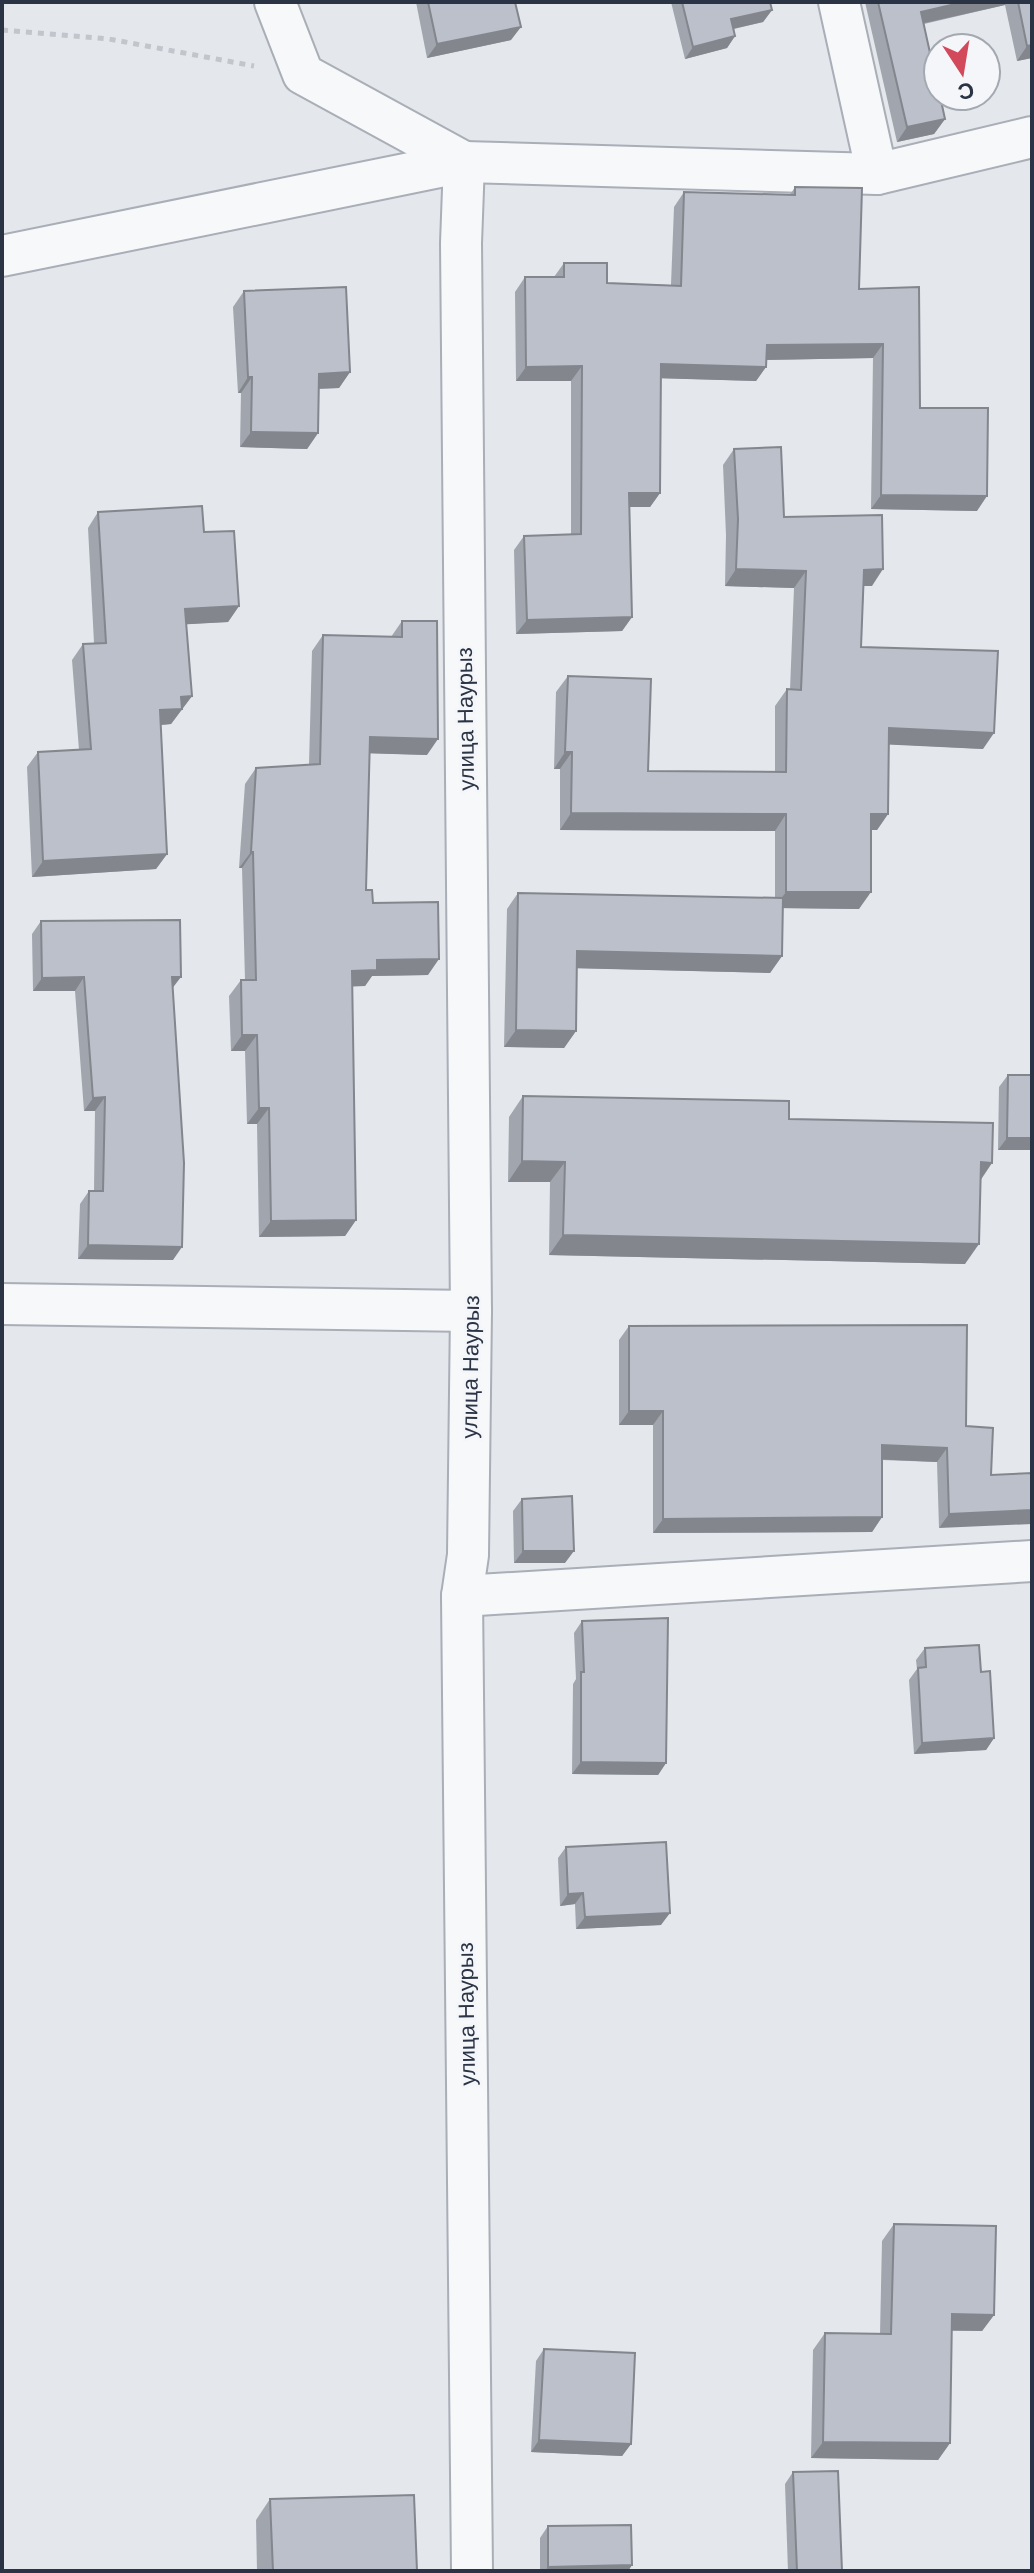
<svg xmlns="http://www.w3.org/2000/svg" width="1034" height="2573" viewBox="0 0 1034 2573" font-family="Helvetica,sans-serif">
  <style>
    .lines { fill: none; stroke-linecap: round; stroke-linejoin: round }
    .street-casing { stroke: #a9aeb7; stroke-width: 44 }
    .path { stroke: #c2c5cb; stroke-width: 5; stroke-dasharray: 6 6; stroke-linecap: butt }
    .street { stroke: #f7f8fa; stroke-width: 40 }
    .wall { fill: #a1a5ae }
    .shaded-wall { fill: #83868d }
    .building { fill: #bbc0ca; stroke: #83868d; stroke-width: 2 }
    .labels { text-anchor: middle; stroke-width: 6; stroke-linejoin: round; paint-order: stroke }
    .street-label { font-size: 22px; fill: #2b3445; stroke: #f4f6f9 }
  </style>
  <rect width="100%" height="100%" fill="#e4e7ec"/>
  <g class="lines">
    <defs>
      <g id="street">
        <polyline points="275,2 303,74 464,162"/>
        <polyline points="839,2 877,174"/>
        <polyline points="464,162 461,243 471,1311 468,1555 462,1596 472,2571"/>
        <polyline points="2,256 464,162 877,174 1032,137"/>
        <polyline points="2,1304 471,1311"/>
        <polyline points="462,1596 1032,1561"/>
      </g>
    </defs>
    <use href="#street" class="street-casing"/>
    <polyline class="path" points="2,30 109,39 254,66"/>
    <use href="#street" class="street"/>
  </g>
  <g class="wall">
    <polygon points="416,2 515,2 511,40 427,58"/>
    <polygon points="671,2 770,2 772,10 763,22 734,29 735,36 727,48 685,59"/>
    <polygon points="865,2 1032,2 1032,58 1017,61 1005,5 924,24 945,119 934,134 897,142"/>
    <polygon points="795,187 859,289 920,408 977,511 871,509 873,358 767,360 766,367 756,381 661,378 660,493 650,507 629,507 632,617 622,631 516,634 514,550 524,536 571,535 571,381 516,381 515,292 525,277 554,277 564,263 607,283 671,285 674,207 684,192 790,195"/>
    <polygon points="244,291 350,372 339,388 319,389 318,433 307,449 240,447 241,393 238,393 233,307"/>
    <polygon points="734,449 784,517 872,586 864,586 861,647 983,749 889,744 888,814 877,830 871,830 859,909 783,908 782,956 770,973 577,968 576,1031 564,1048 504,1047 507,909 518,893 775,898 775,831 560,830 560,769 554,769 556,692 568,676 648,771 775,772 775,706 787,689 790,690 794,588 725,586 726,535 723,465"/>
    <polygon points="98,512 204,532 239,606 228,622 186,624 192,696 171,724 161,725 167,854 156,869 32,877 27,767 38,752 79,750 72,660 83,644 94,643 88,528"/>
    <polygon points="402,621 427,755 369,753 366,890 373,903 428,975 372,976 365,986 352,986 356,1220 345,1236 259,1237 257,1124 247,1124 245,1051 231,1051 229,996 241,980 245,980 242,868 239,868 245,784 256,768 309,765 312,651 323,635 391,637"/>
    <polygon points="41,921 172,988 173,1260 78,1259 80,1204 89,1191 94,1191 95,1111 84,1111 75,991 33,991 32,934"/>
    <polygon points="1008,1075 1032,1075 1032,1150 998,1150 999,1087"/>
    <polygon points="523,1096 789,1119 980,1180 965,1264 549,1255 550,1182 508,1182 509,1117"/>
    <polygon points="629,1326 966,1426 991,1475 939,1528 937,1462 882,1460 882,1517 872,1532 653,1533 653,1425 619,1425 619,1340"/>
    <polygon points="522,1499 565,1563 514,1563 513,1511"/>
    <polygon points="582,1621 666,1763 658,1775 572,1774 573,1684 576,1679 574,1633"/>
    <polygon points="925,1648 981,1672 994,1738 986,1750 914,1754 909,1680 917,1669 916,1660"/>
    <polygon points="566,1847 661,1925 576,1929 575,1904 560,1906 558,1858"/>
    <polygon points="894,2224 994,2315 982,2331 952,2331 950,2443 938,2460 811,2458 813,2350 825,2333 880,2334 882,2241"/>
    <polygon points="544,2349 631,2444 622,2456 531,2452 536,2361"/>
    <polygon points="793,2472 842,2571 788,2571 785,2484"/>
    <polygon points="270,2499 417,2571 257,2571 256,2520"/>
    <polygon points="548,2526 632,2565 628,2571 540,2571 540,2538"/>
  </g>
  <g class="shaded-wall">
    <polygon points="964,2 1007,2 1005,5 911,26 921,12"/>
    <polygon points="772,10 763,22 723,31 731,19"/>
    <polygon points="521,27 511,40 427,58 437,44"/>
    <polygon points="735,36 727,48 685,59 693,47"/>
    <polygon points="1032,45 1032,58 1017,61 1027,46"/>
    <polygon points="945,119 934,134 897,142 907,127"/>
    <polygon points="883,344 873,358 757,360 767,345"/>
    <polygon points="661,364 766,367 756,381 651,378"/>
    <polygon points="582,366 571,381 516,381 526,367"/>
    <polygon points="350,372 339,388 309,389 319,374"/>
    <polygon points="248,377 252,377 241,393 238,393"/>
    <polygon points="251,432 318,433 307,449 240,447"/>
    <polygon points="629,493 660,493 650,507 619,507"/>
    <polygon points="881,495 987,496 977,511 871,509"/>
    <polygon points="736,569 806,571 794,588 725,586"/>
    <polygon points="883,569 872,586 853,586 864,570"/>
    <polygon points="239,606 228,622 174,625 185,609"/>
    <polygon points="632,617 622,631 516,634 527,620"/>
    <polygon points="192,696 171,724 149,726 160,710 181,697"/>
    <polygon points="889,728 994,733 983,749 877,744"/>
    <polygon points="370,737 438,739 427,755 358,753"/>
    <polygon points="565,752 572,752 560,769 554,769"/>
    <polygon points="571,813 786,814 775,831 560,830"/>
    <polygon points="871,814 888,814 877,830 859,830"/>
    <polygon points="251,852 253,852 242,868 239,868"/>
    <polygon points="167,854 156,869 32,877 43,861"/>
    <polygon points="786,892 871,892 859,909 774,908"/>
    <polygon points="577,951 782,956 770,973 566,968"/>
    <polygon points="439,959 428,975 372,976 365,986 341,987 352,971 377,960"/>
    <polygon points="84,977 75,991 33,991 42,978"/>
    <polygon points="172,977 181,977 171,990"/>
    <polygon points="516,1030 576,1031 564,1048 504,1047"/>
    <polygon points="242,1035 257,1035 245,1051 231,1051"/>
    <polygon points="105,1097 95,1111 84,1111 93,1098"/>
    <polygon points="259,1108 269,1108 257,1124 247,1124"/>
    <polygon points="1007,1138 1032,1138 1032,1150 998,1150"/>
    <polygon points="522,1161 565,1162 550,1182 508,1182"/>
    <polygon points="981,1162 992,1163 978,1184"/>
    <polygon points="356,1220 345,1236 259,1237 271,1221"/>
    <polygon points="563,1235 979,1244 965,1264 549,1255"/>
    <polygon points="88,1245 182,1247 173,1260 78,1259"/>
    <polygon points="629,1411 663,1411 653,1425 619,1425"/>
    <polygon points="882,1445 947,1448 937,1462 872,1459"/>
    <polygon points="1032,1510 1032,1524 939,1528 949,1514"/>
    <polygon points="882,1517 872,1532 653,1533 663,1519"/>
    <polygon points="523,1551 574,1551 565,1563 514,1563"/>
    <polygon points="994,1738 986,1750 914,1754 922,1743"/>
    <polygon points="581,1762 666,1763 658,1775 572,1774"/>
    <polygon points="583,1893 575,1904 560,1906 568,1894"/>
    <polygon points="670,1913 661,1925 576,1929 585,1917"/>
    <polygon points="952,2314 994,2315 982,2331 940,2330"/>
    <polygon points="539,2440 631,2444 622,2456 531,2452"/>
    <polygon points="823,2442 950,2443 938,2460 811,2458"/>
    <polygon points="632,2565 628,2571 545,2571 548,2567"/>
  </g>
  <g class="building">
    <polygon points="428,2 515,2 521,27 437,44"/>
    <polygon points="682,2 770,2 772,10 731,19 735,36 693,47"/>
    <polygon points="878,2 964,2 921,12 938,89 938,96 940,96 945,119 907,127"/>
    <polygon points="1018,2 1032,2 1032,45 1027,46"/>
    <polygon points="795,187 862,188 859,289 919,287 920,408 988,408 987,496 881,495 883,344 767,345 766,367 661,364 660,493 629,493 632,617 527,620 524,536 581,534 582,366 526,367 525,277 564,277 564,263 607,263 607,283 681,286 684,192 795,195"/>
    <polygon points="346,287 350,372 319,374 318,433 251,432 252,377 248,377 244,291"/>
    <polygon points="781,447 784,517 882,515 883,569 864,570 861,647 998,651 994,733 889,728 888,814 871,814 871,892 786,892 786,814 571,813 572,752 565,752 568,676 651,679 648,771 786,772 787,689 801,690 806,571 736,569 738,519 734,449"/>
    <polygon points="202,506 204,532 234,531 239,606 185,609 192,696 181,697 182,709 160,710 167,854 43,861 38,752 91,749 83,644 106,643 98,512"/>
    <polygon points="402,621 437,621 438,739 370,737 366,890 372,890 373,903 438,902 439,959 377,960 377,970 352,971 356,1220 271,1221 269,1108 259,1108 257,1035 242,1035 241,980 256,980 253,852 251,852 256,768 320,764 323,635 402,637"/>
    <polygon points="518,893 783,898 782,956 577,951 576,1031 516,1030"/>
    <polygon points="180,920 181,977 172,977 184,1163 182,1247 88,1245 89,1191 103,1191 105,1097 93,1098 84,977 42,978 41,921"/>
    <polygon points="1008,1075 1032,1075 1032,1138 1007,1138"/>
    <polygon points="523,1096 789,1101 789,1119 993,1123 992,1163 981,1162 979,1244 563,1235 565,1162 522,1161"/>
    <polygon points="967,1325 966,1426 993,1428 991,1475 1032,1473 1032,1510 949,1514 947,1448 882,1445 882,1517 663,1519 663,1411 629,1411 629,1326"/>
    <polygon points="572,1496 574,1551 523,1551 522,1499"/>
    <polygon points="668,1618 666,1763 581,1762 581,1672 584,1672 582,1621"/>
    <polygon points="979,1645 981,1672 990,1671 994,1738 922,1743 918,1668 926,1667 925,1648"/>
    <polygon points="666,1842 670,1913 585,1917 583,1893 568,1894 566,1847"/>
    <polygon points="894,2224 996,2226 994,2315 952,2314 950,2443 823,2442 825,2333 891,2334"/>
    <polygon points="544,2349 635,2353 631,2444 539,2440"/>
    <polygon points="838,2471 842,2571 797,2571 793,2472"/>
    <polygon points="414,2495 417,2571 273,2571 270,2499"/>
    <polygon points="631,2525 632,2565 548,2567 548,2526"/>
  </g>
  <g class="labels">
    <g class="street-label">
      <text transform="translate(465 719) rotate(-91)" y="8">улица Наурыз</text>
      <text transform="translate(470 1367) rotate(-89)" y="8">улица Наурыз</text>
      <text transform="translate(466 2014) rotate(-91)" y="8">улица Наурыз</text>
    </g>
  </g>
  <rect width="1034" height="2573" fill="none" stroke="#2b3445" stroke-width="8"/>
  <g transform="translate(962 72) rotate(168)"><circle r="38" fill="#f4f6f9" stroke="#a4a8b1" stroke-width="2"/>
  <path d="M0-6L14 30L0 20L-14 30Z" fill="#d1495b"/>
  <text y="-12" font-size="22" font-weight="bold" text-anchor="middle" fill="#2b3445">С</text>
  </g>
</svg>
